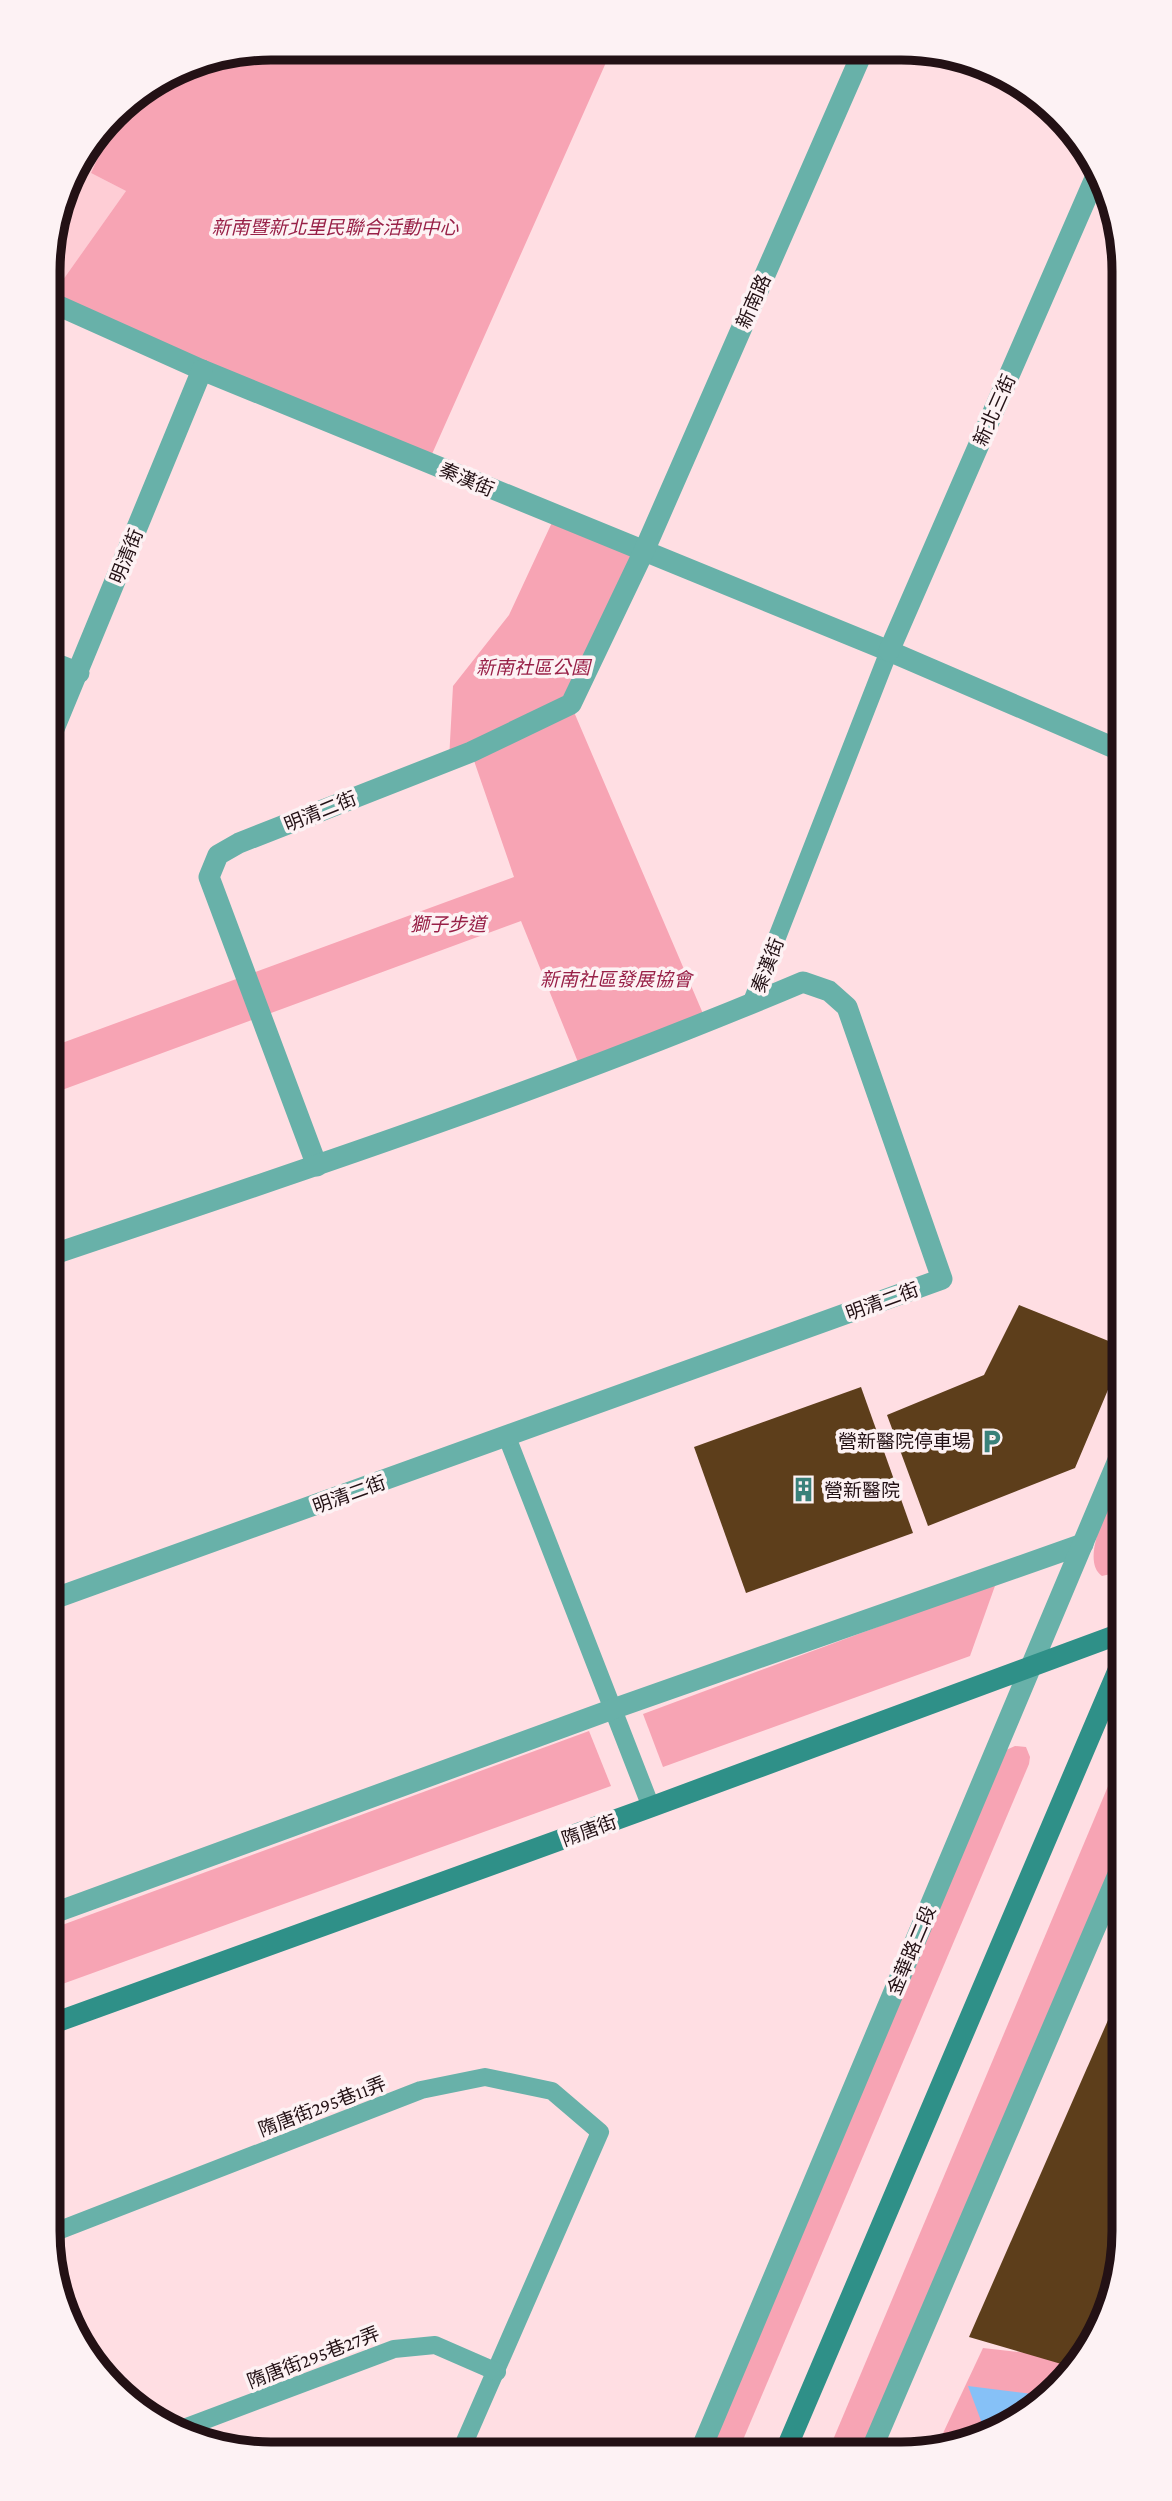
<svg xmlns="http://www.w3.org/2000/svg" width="1172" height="2501" viewBox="0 0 1172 2501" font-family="'Crimson Pro','Noto Sans TC',serif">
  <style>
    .built { fill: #fecdd5 }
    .green { fill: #f7a4b4 }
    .water { fill: #86c1f7 }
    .building { fill: #5d3e1b }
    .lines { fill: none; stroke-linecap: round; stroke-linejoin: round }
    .lane { stroke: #68b1a9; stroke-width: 18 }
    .street { stroke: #68b1a9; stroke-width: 21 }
    .secondary { stroke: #2f9088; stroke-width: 21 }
    .labels { text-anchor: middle; stroke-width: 7; stroke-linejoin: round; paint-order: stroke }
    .park-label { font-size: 19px; font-style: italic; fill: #982047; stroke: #fdf2f4 }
    .street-label { font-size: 19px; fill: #231115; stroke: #fdf2f4 }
    .poi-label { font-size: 19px; fill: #231115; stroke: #fdf2f4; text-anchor: end }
    .rim { fill: none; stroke: #231115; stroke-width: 9 }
  </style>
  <rect width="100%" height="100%" fill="#ffdee3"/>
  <polygon class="built" points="122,104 91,173 126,191 48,301 48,255 70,171"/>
  <g class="green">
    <polygon points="270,47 612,49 428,463 48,301 126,191 91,173 122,104 185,64"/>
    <polygon points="555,516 644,551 571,705 707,1023 582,1072 521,921 51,1094 51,1047 514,877 471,752 449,760 453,686 509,615"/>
    <path d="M1122 1478V1567L1115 1573 1102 1576C1078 1559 1112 1500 1122 1478Z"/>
    <polygon points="996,1583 970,1656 663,1767 643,1714"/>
    <polygon points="589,1731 611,1786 54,1987 54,1928"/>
    <polygon points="1015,1746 1026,1747 1030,1757 1029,1764 740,2447 711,2447 1006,1750"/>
    <polygon points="1122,1753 1123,1839 864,2446 830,2447"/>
    <path d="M983 2348 1081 2359C1052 2405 991 2446 937 2446Z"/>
  </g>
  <polygon class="water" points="968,2386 1049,2396 1025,2416 986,2434"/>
  <g class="building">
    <polygon points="1019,1305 1121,1346 1121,1359 1075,1468 928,1526 887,1415 984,1375"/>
    <polygon points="861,1387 913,1533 746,1593 694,1447"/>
    <polygon points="1123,1986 1124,2246 1108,2317 1075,2368 969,2337"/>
  </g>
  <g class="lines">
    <g class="lane">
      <polyline points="751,1004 889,651"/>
      <polyline points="507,1437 651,1807"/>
      <polyline points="55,2232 421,2090 485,2077 552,2091 600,2132 462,2448"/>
      <polyline points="184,2428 394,2349 435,2345 497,2372"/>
    </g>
    <g class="street">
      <polyline points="48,301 202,370 889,651 1119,750"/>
      <polyline points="889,651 1099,169"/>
      <polyline points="49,661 79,673"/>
      <polyline points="49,741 202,370"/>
      <polyline points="317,1166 209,877 218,855 239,843 471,752 571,704 644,551 863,51"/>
      <path d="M51 1255C305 1170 557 1086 803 982L829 991 847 1007 942 1279 53 1599"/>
      <polyline points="54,1913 613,1709 1083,1544"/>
      <polyline points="873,2446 1123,1863"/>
      <polyline points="702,2447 1121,1453"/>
    </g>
    <g class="secondary">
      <polyline points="54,2023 651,1807 1122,1633"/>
      <polyline points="787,2447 1122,1661"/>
    </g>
  </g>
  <defs>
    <symbol id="parking-bare" viewBox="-9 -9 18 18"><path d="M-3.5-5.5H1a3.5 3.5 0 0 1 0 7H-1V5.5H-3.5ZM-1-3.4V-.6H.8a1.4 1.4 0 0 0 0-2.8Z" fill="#3a817a" stroke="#fdf2f4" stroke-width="2.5" paint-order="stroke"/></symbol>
    <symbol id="building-bare" viewBox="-9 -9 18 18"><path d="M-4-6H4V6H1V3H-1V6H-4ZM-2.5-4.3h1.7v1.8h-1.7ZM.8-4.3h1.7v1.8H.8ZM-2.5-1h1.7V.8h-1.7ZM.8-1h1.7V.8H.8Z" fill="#3a817a" stroke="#fdf2f4" stroke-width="2.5" paint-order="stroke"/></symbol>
  </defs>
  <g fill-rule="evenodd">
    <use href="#parking-bare" x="974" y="1424" width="35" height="35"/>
    <use href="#building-bare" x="786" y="1472" width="35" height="35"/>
  </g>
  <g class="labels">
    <g class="park-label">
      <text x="335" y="234">新南暨新北里民聯合活動中心</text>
      <text x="533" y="674">新南社區公園</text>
      <text x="448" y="931">獅子步道</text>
      <text x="616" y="986">新南社區發展協會</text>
    </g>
    <g class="street-label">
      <text transform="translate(753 301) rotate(-66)" y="7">新南路</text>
      <text transform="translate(994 410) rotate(-66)" y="7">新北三街</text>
      <text transform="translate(467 479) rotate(23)" y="7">秦漢街</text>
      <text transform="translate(126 556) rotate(-68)" y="7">明清街</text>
      <text transform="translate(320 811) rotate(-22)" y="7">明清二街</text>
      <text transform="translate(767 965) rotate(-69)" y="7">秦漢街</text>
      <text transform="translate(882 1301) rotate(-20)" y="7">明清二街</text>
      <text transform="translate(349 1494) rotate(-20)" y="7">明清二街</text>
      <text transform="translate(589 1830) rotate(-20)" y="7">隋唐街</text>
      <text transform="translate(911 1950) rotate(-67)" y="7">金華路二段</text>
      <text transform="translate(322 2106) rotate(-21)" y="7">隋唐街295巷11弄</text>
      <text transform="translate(313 2357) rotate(-21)" y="7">隋唐街295巷27弄</text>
    </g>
    <g class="poi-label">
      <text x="971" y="1448">營新醫院停車場</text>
      <text x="824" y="1497" text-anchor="start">營新醫院</text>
    </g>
  </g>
  <path d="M0 0H1172V2501H0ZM271 60H901A211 211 0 0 1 1112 271V2231A211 211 0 0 1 901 2442H271A211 211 0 0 1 60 2231V271A211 211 0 0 1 271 60Z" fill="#fdf2f4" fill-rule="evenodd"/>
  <path class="rim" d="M271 60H901A211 211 0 0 1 1112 271V2231A211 211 0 0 1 901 2442H271A211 211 0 0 1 60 2231V271A211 211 0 0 1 271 60Z"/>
</svg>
